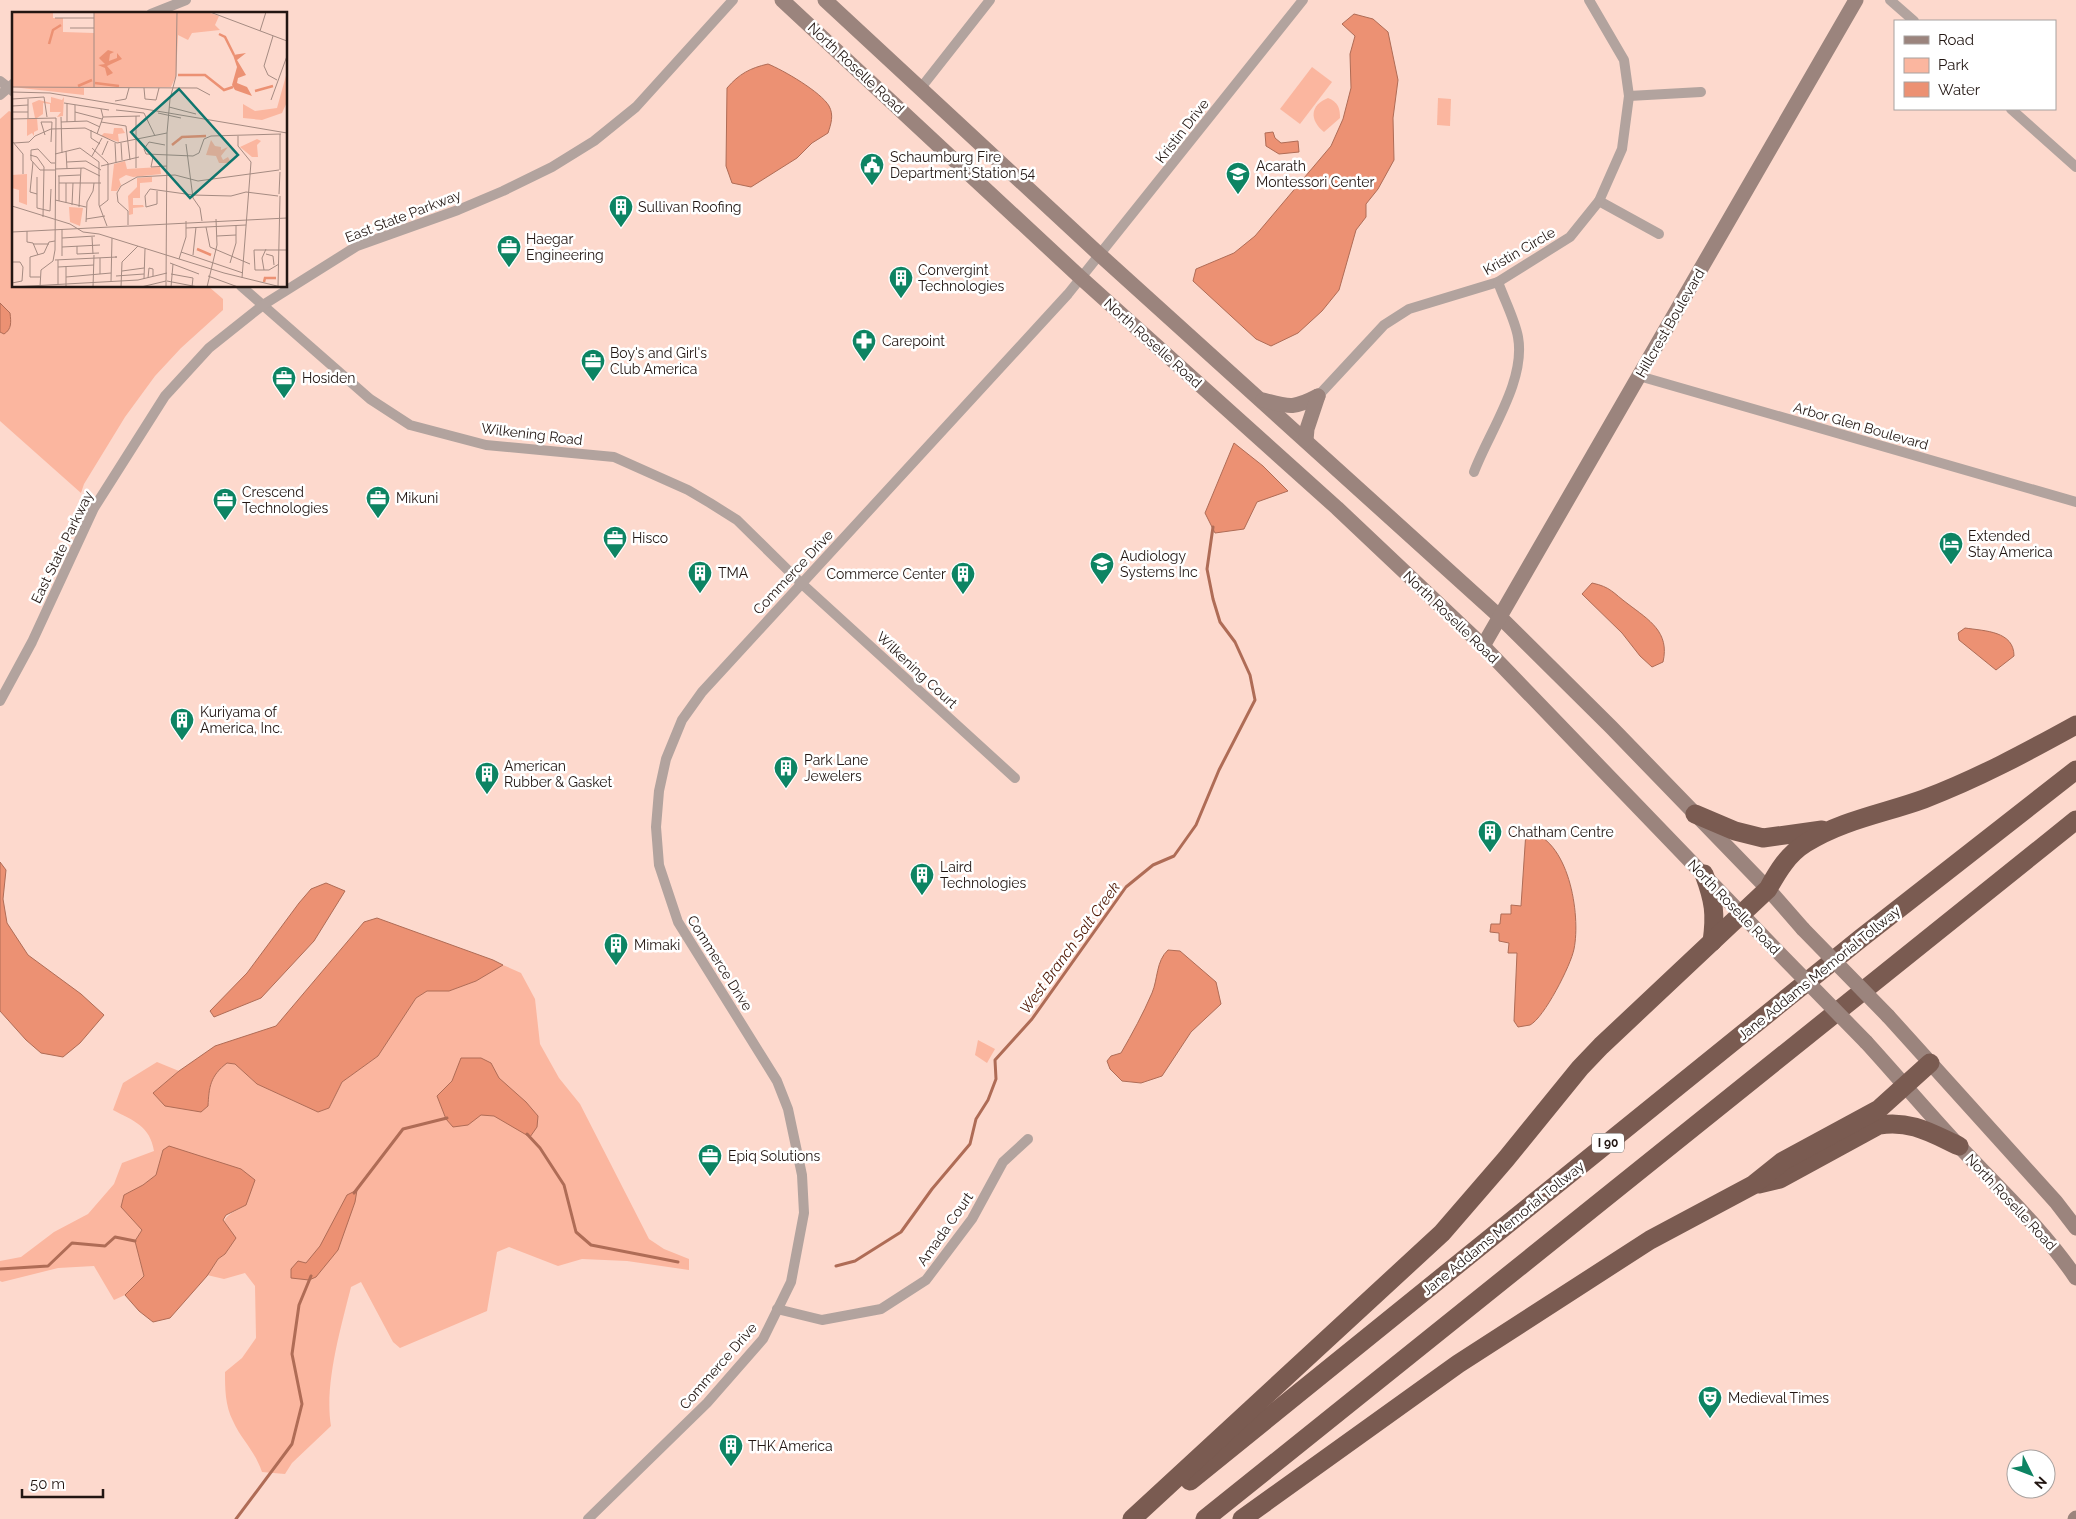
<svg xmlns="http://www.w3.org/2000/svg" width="2076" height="1519" viewBox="0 0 2076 1519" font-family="Raleway,sans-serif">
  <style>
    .green { fill: #fbb69f }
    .water { fill: #ec9173; stroke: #af6c56 }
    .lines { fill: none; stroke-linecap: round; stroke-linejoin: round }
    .stream { stroke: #af6c56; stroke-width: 3 }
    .street { stroke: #b2a39e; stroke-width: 10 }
    .secondary { stroke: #9b847d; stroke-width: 15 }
    .highway { stroke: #7a5b51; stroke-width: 19 }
    .secondary-bridge { stroke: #9b847d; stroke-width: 15 }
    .labels { text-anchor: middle; stroke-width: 5; stroke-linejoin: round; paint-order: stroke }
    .shield { fill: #fff; stroke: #645c59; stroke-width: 1 }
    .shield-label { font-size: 12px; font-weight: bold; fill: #221612 }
    .street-label { font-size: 14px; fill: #221612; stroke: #fff }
    .poi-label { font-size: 14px; fill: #221612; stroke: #fff; text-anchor: start }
    .water-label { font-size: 15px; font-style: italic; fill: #4e1602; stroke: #fff }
    .inset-river { fill: none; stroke: #ec9173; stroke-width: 2.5 }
    .inset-road { fill: none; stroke: #a58b82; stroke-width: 1 }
    .view { fill: #0f766e; fill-opacity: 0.15; stroke: #0f766e; stroke-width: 2.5 }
    .inset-edge { fill: none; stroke: #221612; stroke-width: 2.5 }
  </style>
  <rect width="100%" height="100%" fill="#fdd9cd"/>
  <g class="green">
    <polygon points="1312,67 1332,82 1300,124 1280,109"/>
    <path d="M1328 98C1338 102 1340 108 1340 118L1324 132C1309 120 1310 105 1328 98Z"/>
    <polygon points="1438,98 1451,99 1450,126 1437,125"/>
    <polygon points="9,111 14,113 14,286 208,286 223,299 223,310 181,348 155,376 125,417 84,484 81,493 0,421 0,119"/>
    <path d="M503 965 521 973 535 999 540 1044 559 1078 580 1104 649 1239 664 1249 689 1259V1270L627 1261 582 1259 558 1266 509 1247 497 1252 487 1311 400 1348 393 1342 361 1282 351 1287C341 1327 324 1385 331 1426L292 1463 285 1474 262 1472C254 1449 242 1441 233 1421 225 1406 225 1388 225 1372L242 1358 256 1338 255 1286 245 1273 224 1279 207 1275 218 1259 225 1254C223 1221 215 1221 246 1205L163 1150 156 1175 143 1185 124 1195 121 1207 142 1230 135 1241 144 1276 125 1295 114 1300 94 1266 58 1268 2 1282 0 1281V1261L21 1257 54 1232 88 1214 114 1184 122 1163 154 1151C150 1126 134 1121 113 1110L123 1083 157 1062 179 1071 153 1093 208 1106C209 1086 210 1076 227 1063L235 1064 257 1084 318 1112 329 1108 342 1082 378 1056 416 998 427 991H449L476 981Z"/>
    <polygon points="978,1040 995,1049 987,1063 975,1055"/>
  </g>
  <g class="water">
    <polygon points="1354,14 1373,19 1388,32 1398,80 1393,118 1394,160 1378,189 1366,204 1366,217 1356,230 1339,290 1322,311 1298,333 1271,346 1256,339 1193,281 1196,269 1234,253 1255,236 1331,146 1343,119 1351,88 1350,54 1355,36 1342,24"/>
    <path d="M768 64C783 70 821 92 829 106 834 115 831 124 828 133L812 143 797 158 751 187 732 183 726 166 727 88C739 74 750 68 768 64Z"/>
    <polygon points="1273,132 1275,138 1281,143 1298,141 1299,152 1279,154 1266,146 1265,133"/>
    <path d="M0 303 10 313C11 322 12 329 4 334L0 332Z"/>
    <polygon points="1234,443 1263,466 1288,491 1257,502 1244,529 1215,533 1205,513"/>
    <path d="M1592 583C1611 587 1613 593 1628 604 1649 620 1670 632 1663 662L1652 667 1640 656 1622 633 1582 594Z"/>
    <path d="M1965 628C1985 631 2014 631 2014 656L1996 670 1959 640 1958 633Z"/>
    <path d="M1526 831C1569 837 1581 915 1574 949 1571 965 1544 1018 1530 1025 1526 1026 1522 1026 1518 1027L1514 1021 1517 953H1508L1509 943 1499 941V933L1490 932 1491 924H1500L1501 914H1511V905L1521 906Z"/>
    <polygon points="0,862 6,870 3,899 7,923 28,955 81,994 104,1015 80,1043 63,1057 41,1053 26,1040 0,1011"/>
    <polygon points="326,883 345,891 314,941 261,998 214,1017 210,1011 247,973 299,903 311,889"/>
    <path d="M377 918 493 960 503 965 476 981 449 991H427L416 998 378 1056 342 1082 329 1108 318 1112 257 1084 235 1064 227 1063C210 1076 209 1087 208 1106L201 1112 165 1106 153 1093 179 1071 215 1046 276 1026 364 922Z"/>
    <path d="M1168 950 1180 951 1216 982 1221 1004 1191 1032 1162 1076 1141 1083 1122 1081 1110 1069 1107 1061 1111 1056 1121 1053C1132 1034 1143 1014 1152 993 1158 979 1156 961 1168 950Z"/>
    <polygon points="461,1058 481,1058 491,1063 499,1078 526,1102 538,1116 537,1127 530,1137 494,1116 481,1115 468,1125 453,1127 446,1119 437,1096 452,1081"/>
    <polygon points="169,1146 241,1169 255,1180 246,1205 226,1215 223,1220 236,1238 225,1254 218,1259 207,1276 170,1318 153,1322 139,1311 125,1295 144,1276 135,1241 142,1230 121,1207 124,1195 143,1185 156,1175 163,1150"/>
    <polygon points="357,1190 355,1202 338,1250 316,1277 309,1280 291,1278 291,1269 298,1261 306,1263 320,1246 347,1195"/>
  </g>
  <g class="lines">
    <g class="stream">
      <polyline points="527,1134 540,1148 564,1185 576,1232 591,1245 678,1262"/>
      <polyline points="354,1193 403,1129 447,1118"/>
      <polyline points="836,1266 855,1261 901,1232 932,1189 970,1144 976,1119 988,1100 996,1079 995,1060 1032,1019 1126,887 1153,865 1174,856 1196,825 1219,770 1255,700 1250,675 1235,642 1220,622 1213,599 1207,569 1213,527"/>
      <polyline points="0,1269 48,1266 72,1243 105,1246 115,1237 135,1241"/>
      <polyline points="236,1519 292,1444 302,1404 292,1354 299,1305 311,1276"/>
    </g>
    <g class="street">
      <polyline points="1890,0 1914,21"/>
      <polyline points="151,14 186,0"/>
      <polyline points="0,81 14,92"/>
      <polyline points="920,89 990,0"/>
      <polyline points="0,95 14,83"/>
      <polyline points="1629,96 1701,92"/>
      <polyline points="2011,109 2076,167"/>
      <polyline points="1599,201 1659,234"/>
      <polyline points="241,286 370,399 410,425 486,445 614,457 688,490 710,503 737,520 801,583 1015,778"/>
      <polyline points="1639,376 2076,502"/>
      <polyline points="1318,396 1384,325 1409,309 1498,282 1570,237 1599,201 1622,149 1629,96 1624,60 1589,0"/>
      <path d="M1474 472C1489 432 1526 381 1518 337 1515 320 1504 299 1498 282"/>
      <polyline points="0,701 32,642 94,508 165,396 209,348 263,305 357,246 458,210 503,191 552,167 594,141 636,107 733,0"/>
      <polyline points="777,1309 822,1320 881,1309 926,1280 972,1219 1003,1162 1028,1139"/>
      <polyline points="588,1519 707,1403 763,1339 791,1282 804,1213 802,1175 788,1109 777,1081 678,922 659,865 656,827 659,791 666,759 682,720 702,692 1068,294 1303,0"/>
    </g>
    <g class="secondary">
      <polyline points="782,0 1081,278 1337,508 1483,646 1776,950"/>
      <polyline points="825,0 1100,255 1500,617 1611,727 1768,889 1803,929"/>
      <path d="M1263 400C1290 407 1293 409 1318 396"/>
      <polyline points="1306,440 1307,429 1318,396"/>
      <polyline points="1483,646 1856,0"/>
      <polyline points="1888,1016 2056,1202 2076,1228"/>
      <path d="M1866 1042C1898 1077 1928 1113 1960 1147 2000 1190 2043 1229 2076 1278"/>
      <polyline points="2075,1519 2076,1518"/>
    </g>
    <g class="highway">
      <polyline points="1695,814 1735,831 1763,838 1822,830"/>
      <path d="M1704 874C1714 901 1716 914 1712 942"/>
      <path d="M1759 1184 1780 1179 1879 1125C1911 1120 1931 1133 1959 1146"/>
      <polyline points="1190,1481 1860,939 2076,770"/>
      <path d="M1132 1519 1442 1233 1506 1159 1580 1068 1601 1046 1768 889C1778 871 1788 854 1806 843 1842 820 1886 813 1924 799 1977 779 2027 752 2076 725"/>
      <polyline points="1205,1519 2076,820"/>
      <polyline points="1242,1519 1458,1364 1650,1240 1753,1185 1783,1161 1879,1109 1930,1063"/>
    </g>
    <g class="secondary-bridge">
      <polyline points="1803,929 1888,1016"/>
      <polyline points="1776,950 1866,1042"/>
    </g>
  </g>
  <defs>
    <symbol id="civic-pin" viewBox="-11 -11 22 30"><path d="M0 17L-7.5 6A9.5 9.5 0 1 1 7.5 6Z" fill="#0d8463" stroke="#fff"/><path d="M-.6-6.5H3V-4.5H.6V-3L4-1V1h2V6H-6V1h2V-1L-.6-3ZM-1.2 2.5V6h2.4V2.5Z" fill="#fff"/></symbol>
    <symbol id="school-pin" viewBox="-11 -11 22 30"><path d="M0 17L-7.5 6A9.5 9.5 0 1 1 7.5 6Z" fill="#0d8463" stroke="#fff"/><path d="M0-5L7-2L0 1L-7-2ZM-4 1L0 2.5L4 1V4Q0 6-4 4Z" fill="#fff"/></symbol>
    <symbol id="building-pin" viewBox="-11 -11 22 30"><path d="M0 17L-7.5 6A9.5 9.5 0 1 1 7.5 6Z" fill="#0d8463" stroke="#fff"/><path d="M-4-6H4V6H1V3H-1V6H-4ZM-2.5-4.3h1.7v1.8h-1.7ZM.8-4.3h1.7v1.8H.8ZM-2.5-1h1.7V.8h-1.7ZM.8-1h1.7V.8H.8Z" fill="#fff"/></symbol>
    <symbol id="office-pin" viewBox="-11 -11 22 30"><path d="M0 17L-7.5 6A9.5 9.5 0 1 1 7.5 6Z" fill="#0d8463" stroke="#fff"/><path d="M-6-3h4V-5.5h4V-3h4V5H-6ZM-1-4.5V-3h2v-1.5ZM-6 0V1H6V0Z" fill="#fff"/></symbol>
    <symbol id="pharmacy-pin" viewBox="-11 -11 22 30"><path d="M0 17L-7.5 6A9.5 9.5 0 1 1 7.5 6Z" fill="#0d8463" stroke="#fff"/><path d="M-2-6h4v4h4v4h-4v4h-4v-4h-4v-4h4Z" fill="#fff"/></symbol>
    <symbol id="hotel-pin" viewBox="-11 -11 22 30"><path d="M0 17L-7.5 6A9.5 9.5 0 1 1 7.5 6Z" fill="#0d8463" stroke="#fff"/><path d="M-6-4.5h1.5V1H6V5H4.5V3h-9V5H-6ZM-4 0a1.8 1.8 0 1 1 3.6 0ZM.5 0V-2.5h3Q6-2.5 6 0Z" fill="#fff"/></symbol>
    <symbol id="university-pin" viewBox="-11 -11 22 30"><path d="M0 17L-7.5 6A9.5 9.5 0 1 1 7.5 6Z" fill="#0d8463" stroke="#fff"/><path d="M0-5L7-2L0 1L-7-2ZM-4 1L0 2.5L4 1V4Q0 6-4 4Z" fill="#fff"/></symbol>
    <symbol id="theatre-pin" viewBox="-11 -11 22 30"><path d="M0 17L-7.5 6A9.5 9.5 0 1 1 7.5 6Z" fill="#0d8463" stroke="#fff"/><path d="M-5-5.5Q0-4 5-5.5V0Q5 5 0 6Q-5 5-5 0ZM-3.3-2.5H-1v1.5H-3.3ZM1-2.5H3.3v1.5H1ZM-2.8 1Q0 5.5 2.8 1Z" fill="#fff"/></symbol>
  </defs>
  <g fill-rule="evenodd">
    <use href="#civic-pin" x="858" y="151" width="28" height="38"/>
    <use href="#school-pin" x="1224" y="160" width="28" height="38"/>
    <use href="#building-pin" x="607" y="193" width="28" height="38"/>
    <use href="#office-pin" x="495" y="233" width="28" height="38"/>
    <use href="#building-pin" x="887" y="264" width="28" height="38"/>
    <use href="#pharmacy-pin" x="850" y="327" width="28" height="38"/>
    <use href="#office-pin" x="579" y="347" width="28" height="38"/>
    <use href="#office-pin" x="270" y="364" width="28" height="38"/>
    <use href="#office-pin" x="364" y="484" width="28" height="38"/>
    <use href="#office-pin" x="211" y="486" width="28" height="38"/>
    <use href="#office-pin" x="601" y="524" width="28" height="38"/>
    <use href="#hotel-pin" x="1937" y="530" width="28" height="38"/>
    <use href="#university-pin" x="1088" y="550" width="28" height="38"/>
    <use href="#building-pin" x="686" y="559" width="28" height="38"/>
    <use href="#building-pin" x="949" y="560" width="28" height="38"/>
    <use href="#building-pin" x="168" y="706" width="28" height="38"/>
    <use href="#building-pin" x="772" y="754" width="28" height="38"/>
    <use href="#building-pin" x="473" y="760" width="28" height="38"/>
    <use href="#building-pin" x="1476" y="818" width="28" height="38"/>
    <use href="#building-pin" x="908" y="861" width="28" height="38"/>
    <use href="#building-pin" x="602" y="931" width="28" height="38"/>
    <use href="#office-pin" x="696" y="1142" width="28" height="38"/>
    <use href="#theatre-pin" x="1696" y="1384" width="28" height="38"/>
    <use href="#building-pin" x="717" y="1432" width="28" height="38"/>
  </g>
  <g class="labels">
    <rect class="shield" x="1592" y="1133.5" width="32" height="19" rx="4"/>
    <g class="shield-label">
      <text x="1608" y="1147">I 90</text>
    </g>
    <g class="street-label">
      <text transform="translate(856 68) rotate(43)" y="5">North Roselle Road</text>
      <text transform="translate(1182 131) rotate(-52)" y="5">Kristin Drive</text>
      <text transform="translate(403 216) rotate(-21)" y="5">East State Parkway</text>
      <text transform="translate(1519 251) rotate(-30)" y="5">Kristin Circle</text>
      <text transform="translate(1670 323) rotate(-60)" y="5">Hillcrest Boulevard</text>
      <text transform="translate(1153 343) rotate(42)" y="5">North Roselle Road</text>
      <text transform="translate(1861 426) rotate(16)" y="5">Arbor Glen Boulevard</text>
      <text transform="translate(532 434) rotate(7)" y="5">Wilkening Road</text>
      <text transform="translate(62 547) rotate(-64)" y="5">East State Parkway</text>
      <text transform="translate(793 572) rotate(-47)" y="5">Commerce Drive</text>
      <text transform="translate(1451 617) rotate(44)" y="5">North Roselle Road</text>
      <text transform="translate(917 670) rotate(43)" y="5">Wilkening Court</text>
      <text transform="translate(1734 907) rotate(46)" y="5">North Roselle Road</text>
      <text transform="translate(720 963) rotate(58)" y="5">Commerce Drive</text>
      <text transform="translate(1819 973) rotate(-39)" y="5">Jane Addams Memorial Tollway</text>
      <text transform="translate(2011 1202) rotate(47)" y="5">North Roselle Road</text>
      <text transform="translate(1503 1228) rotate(-39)" y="5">Jane Addams Memorial Tollway</text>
      <text transform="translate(945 1229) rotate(-55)" y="5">Amada Court</text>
      <text transform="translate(718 1366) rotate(-49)" y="5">Commerce Drive</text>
    </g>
    <g class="poi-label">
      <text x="890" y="162">Schaumburg Fire<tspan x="890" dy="16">Department Station 54</tspan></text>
      <text x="1256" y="171">Acarath<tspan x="1256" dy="16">Montessori Center</tspan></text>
      <text x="638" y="212">Sullivan Roofing</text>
      <text x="526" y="244">Haegar<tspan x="526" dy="16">Engineering</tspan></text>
      <text x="918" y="275">Convergint<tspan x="918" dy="16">Technologies</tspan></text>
      <text x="882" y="346">Carepoint</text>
      <text x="610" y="358">Boy's and Girl's<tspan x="610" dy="16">Club America</tspan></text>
      <text x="302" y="383">Hosiden</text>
      <text x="242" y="497">Crescend<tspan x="242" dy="16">Technologies</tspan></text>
      <text x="396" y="503">Mikuni</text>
      <text x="1968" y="541">Extended<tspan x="1968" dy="16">Stay America</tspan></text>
      <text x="632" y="543">Hisco</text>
      <text x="1120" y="561">Audiology<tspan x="1120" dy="16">Systems Inc</tspan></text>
      <text x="718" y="578">TMA</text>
      <text x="946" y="579" text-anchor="end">Commerce Center</text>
      <text x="200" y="717">Kuriyama of<tspan x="200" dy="16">America, Inc.</tspan></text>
      <text x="804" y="765">Park Lane<tspan x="804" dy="16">Jewelers</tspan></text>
      <text x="504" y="771">American<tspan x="504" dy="16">Rubber &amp; Gasket</tspan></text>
      <text x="1508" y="837">Chatham Centre</text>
      <text x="940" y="872">Laird<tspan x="940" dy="16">Technologies</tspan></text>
      <text x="634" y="950">Mimaki</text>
      <text x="728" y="1161">Epiq Solutions</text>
      <text x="1728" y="1403">Medieval Times</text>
      <text x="748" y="1451">THK America</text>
    </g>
    <g class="water-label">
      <text transform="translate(1070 948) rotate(-54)" y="5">West Branch Salt Creek</text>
    </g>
  </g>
  <g transform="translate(12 12)">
    <rect width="275" height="275" fill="#fdd9cd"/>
    <path d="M0 0H41V6H51V20L82 21V0H195L207 4 203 13 208 18 180 21 176 28 166 23 164 64 159 75H72V83L0 75ZM275 60V90L270 101 250 108 231 106V92L243 99 265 96ZM39 85 50 88 52 85 51 104 45 105 49 100H38V92L31 91V102L25 106 26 118 22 120V124L20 121 15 124V107L23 106 20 91 27 88 39 91ZM102 116H110L113 121 106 122 107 130 89 124 92 121 101 122ZM245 127 249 129 245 133 246 145H240L228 135ZM199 128 203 134 209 135V138L216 135 209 144 211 148 216 145 219 151H207L204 144 194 143ZM113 149 115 157 148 155 149 162 121 165 114 163 107 167 109 173 105 179H99L102 152ZM15 162V193L7 190V178L0 176V163ZM140 165V170L128 171V186H121V193H131L132 195 121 196V202L117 203 116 184 125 175V166ZM57 195 71 196 68 214 58 210Z" fill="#fbb69f"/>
    <path d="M96 38 102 40 98 42 97 49 105 46V41L110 47 95 54 101 61 95 64 93 56 86 53 93 52 87 46ZM234 41 225 48 234 63 226 66 225 71 235 75 240 84 223 78 220 73 225 55 221 43Z" fill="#ec9173"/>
    <path class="inset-river" d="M207 22 213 25 222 43M37 32 41 18 49 13M166 63H193L212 78 221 75M83 71 107 74M66 74 80 68M243 79 261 74M160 133 170 125 194 124M185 237 199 243M252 270 253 266H264"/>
    <path class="inset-road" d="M198 0 275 29M43 6H82M58 16H82M248 19 254 0M261 24 252 54 256 63 265 68M82 31V0M0 75 185 76 198 83M82 76V31M132 76 133 87 144 88 147 76M0 80 38 81 275 121M0 87 32 85 35 105M16 87V106M259 88 275 44M103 89 114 87 117 76M52 91 97 98M0 94 16 93M157 95 184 102M104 98 132 101 143 124M0 100H16M63 100 90 107M146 101 169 106M49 105 50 141M91 105 128 104M0 107 44 106 43 238 41 249 29 258 28 275M63 109V93M49 110 75 109 88 115M55 110V91M89 110 114 114M114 114 118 148M79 118V126L88 132M85 122 91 105 89 97M268 122V158M33 123 29 110H40L39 130M226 124V134L239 150 230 266M0 129 11 142V162M2 131 17 130 23 124 39 117 73 116 105 131 155 121M103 131 104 151M109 131 110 148M174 132 181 186 188 196 190 209M80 136 96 151V188L87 195M19 138V148L28 158H43M19 138 26 137 39 151H43M54 139 55 157M43 142 68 136 87 150V193L95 214M134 142 181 144 187 141 192 127 199 124 269 122M134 142 132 137 137 130 153 133M18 143 25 145 32 155 31 205M90 143 96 129M80 144 90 126M141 145 139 155 155 154M21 150 18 180 25 182M55 150 74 149 89 158M89 154 127 145M124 156V104M43 157 72 156 88 164M46 164 68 163M25 165V196L38 199 39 177M47 171H89M145 179V192L134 195 133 184 138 177 181 183 219 184 234 180 266 184M267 182 268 160M43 188 74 195M47 189V164M54 191V171M60 193 61 171M0 194 58 212 71 220 87 222 212 261 269 275M67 195 69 156M74 207 93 204M74 210 75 190 81 179 82 171M116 213V199L106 190 105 181 109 174 125 165 163 163 186 169 267 158M194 215 198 235 238 252M174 216 234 213M50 217V244M15 219V230L21 231 26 243M0 220 275 206M205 224 224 223M80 225 81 242M50 226 83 224M21 232H37M65 234V242L87 241M50 235 88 233M169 240 231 261M254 242 261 244 262 253M181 243 184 215M167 247 174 225V209M43 248 105 245H103M0 250H8L11 255 10 269 0 271M158 251 187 262M218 251 224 231V213M267 252 257 258H243L242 238H275M46 255 82 253M252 258 250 246 254 237M110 259 132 256M88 262V246M159 262 181 266 180 275M104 264 132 262M196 264 226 275M28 265H18V245L32 241 37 230 43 229M54 265 99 261M136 266 137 256 141 257V264M132 267 133 237M155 269 186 275M99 270 100 226M46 273V248M0 275 126 268 155 261M54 275V254M81 275 82 243M109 275 110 250 126 234M129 275 154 269M154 275 155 121 158 87 164 64 165 0M159 275 161 252M195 275 205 233 204 207M266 275 268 184"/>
    <path class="view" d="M167 77 226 143 178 186 119 120Z"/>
    <rect width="275" height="275" class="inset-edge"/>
  </g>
  <rect x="1894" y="20" width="162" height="90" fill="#ffffff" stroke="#a7a2a0"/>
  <rect x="1904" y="36" width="25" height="8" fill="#9b847d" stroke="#a7a2a0"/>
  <text x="1938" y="45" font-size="15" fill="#221612">Road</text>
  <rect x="1904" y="58" width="25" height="15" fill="#fbb69f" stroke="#a7a2a0"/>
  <text x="1938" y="70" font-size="15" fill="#221612">Park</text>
  <rect x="1904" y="82" width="25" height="15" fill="#ec9173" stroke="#a7a2a0"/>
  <text x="1938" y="95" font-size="15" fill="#221612">Water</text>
  <g transform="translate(2031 1474) rotate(132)"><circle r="24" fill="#ffffff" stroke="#a7a2a0"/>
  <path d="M0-4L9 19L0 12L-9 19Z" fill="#0d8463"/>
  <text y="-8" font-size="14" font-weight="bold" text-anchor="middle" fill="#221612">N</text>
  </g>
  <path d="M22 1489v8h81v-8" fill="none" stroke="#221612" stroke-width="2.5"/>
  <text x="30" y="1489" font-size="15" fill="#221612" stroke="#ffffff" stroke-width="4" paint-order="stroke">50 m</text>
</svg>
